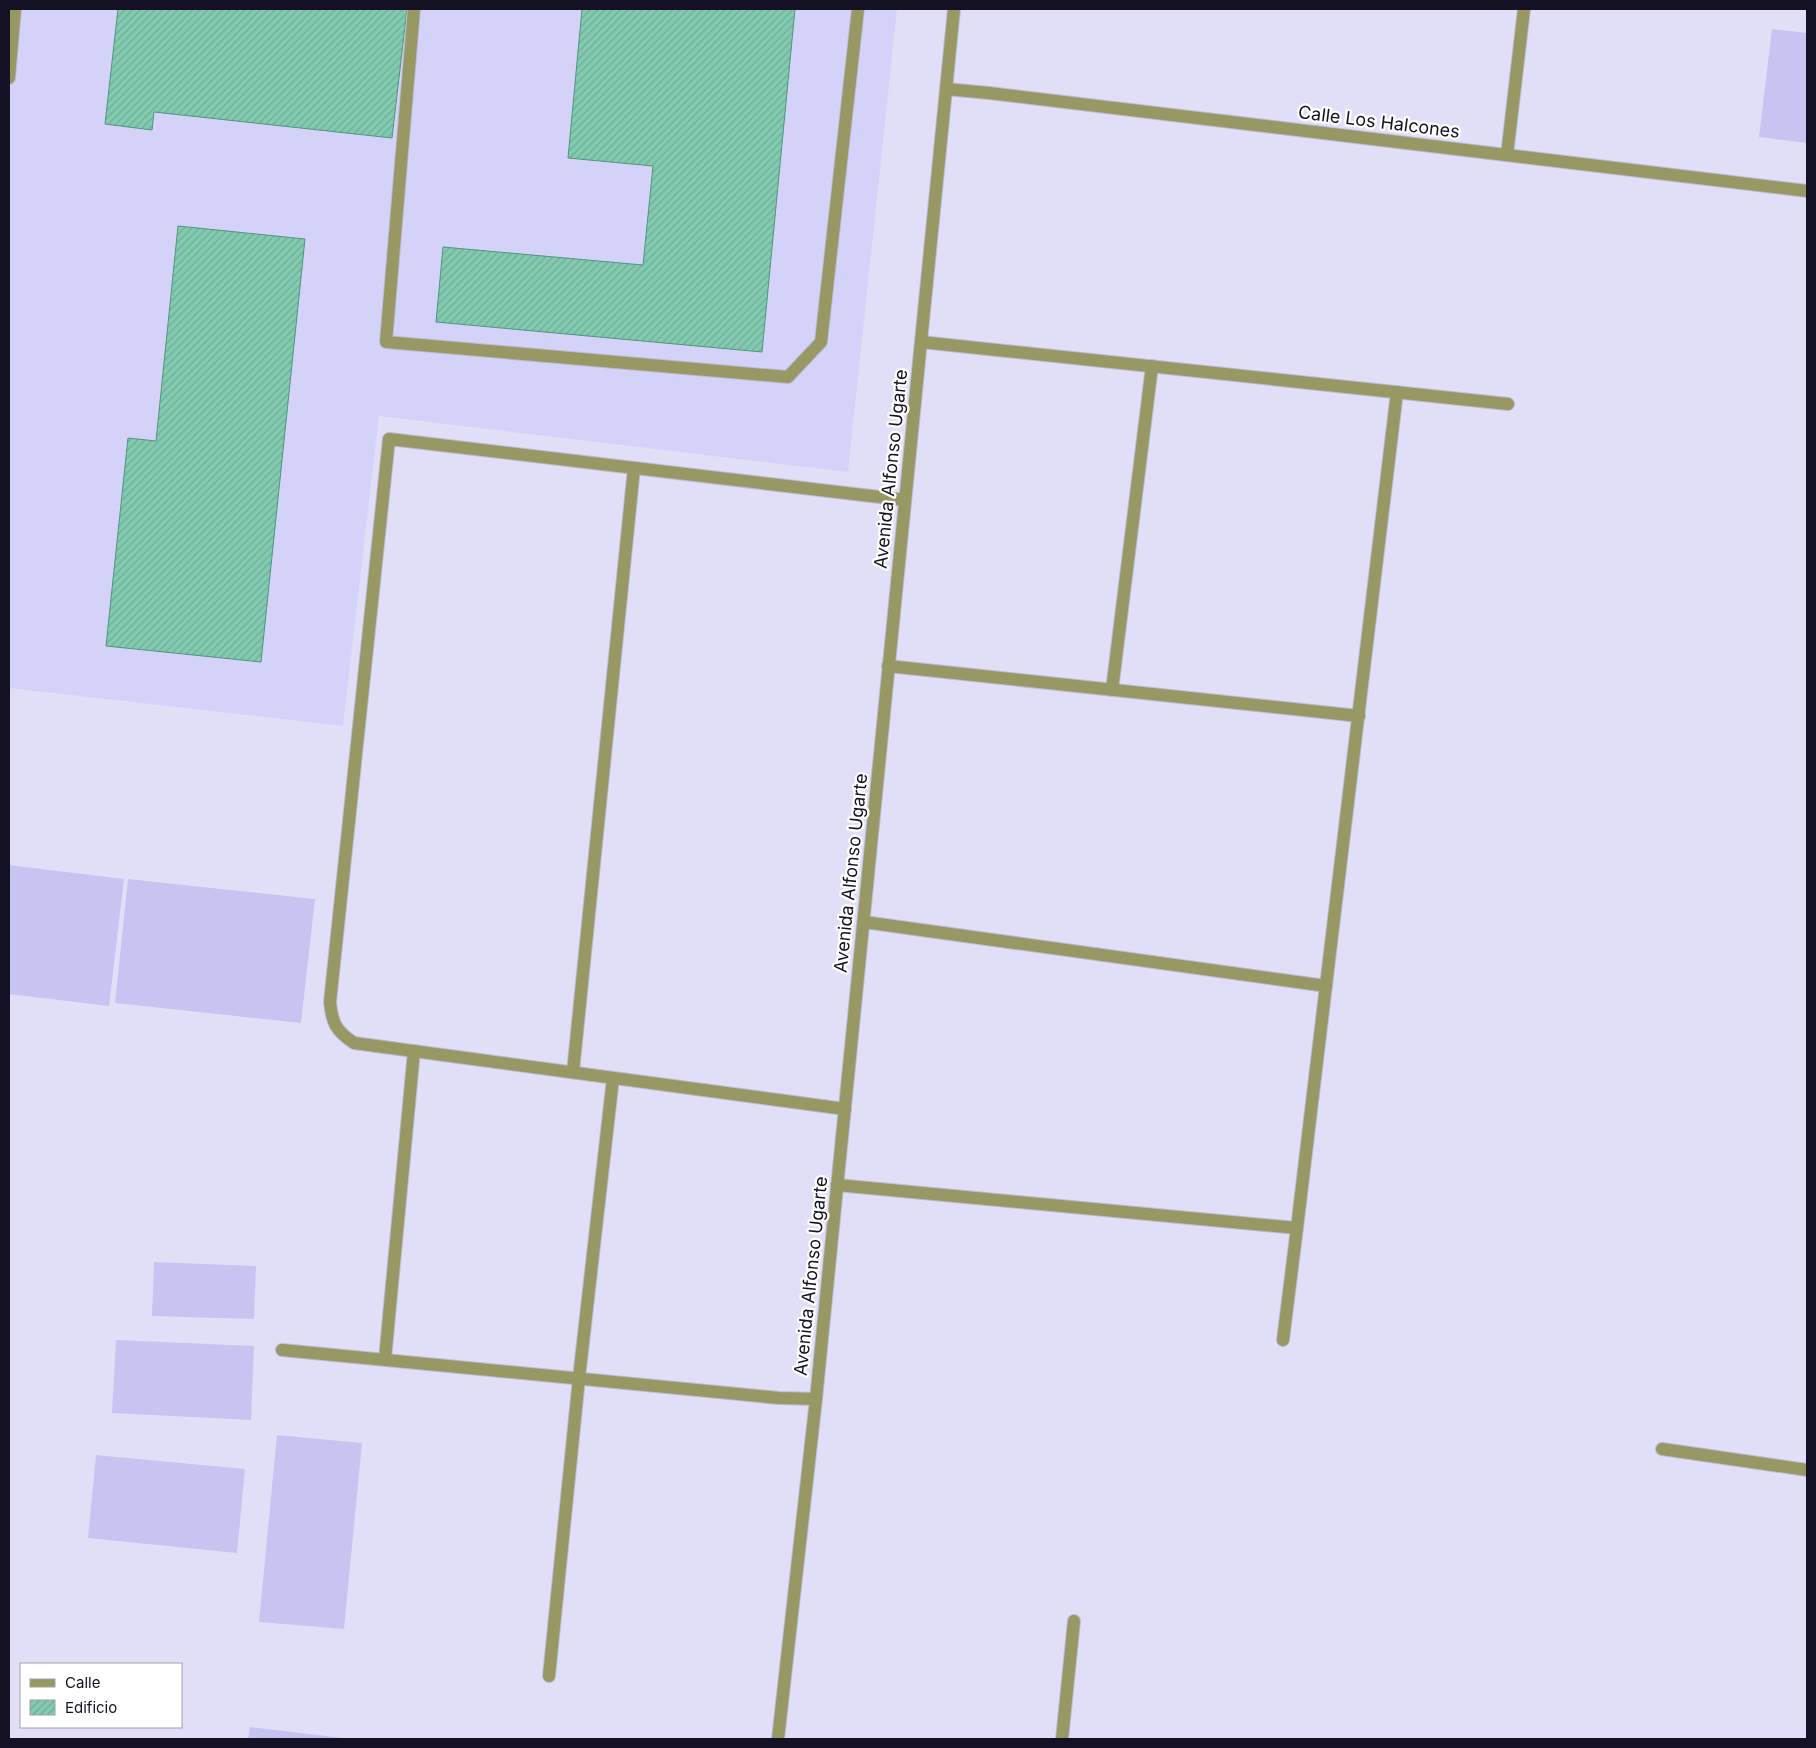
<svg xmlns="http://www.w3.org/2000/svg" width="1816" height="1748" viewBox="0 0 1816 1748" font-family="Inter,sans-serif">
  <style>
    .built { fill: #d5d2fa }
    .garden { fill: #c8c4f1 }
    .building { fill: url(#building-hatch); stroke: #4e967d }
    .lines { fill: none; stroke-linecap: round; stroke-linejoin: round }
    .minor-casing { stroke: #bcbad2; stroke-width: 14 }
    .minor { stroke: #979863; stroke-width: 12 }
    .labels { text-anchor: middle; stroke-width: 4.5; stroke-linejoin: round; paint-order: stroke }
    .street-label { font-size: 18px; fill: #141125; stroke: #fff }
  </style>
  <defs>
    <pattern id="building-hatch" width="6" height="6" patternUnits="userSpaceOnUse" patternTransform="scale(1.25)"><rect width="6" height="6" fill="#82cab0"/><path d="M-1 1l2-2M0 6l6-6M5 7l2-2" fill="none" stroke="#6fac97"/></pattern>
  </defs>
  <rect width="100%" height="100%" fill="#e1dff8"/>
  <polygon class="built" points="9,9 897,9 848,472 379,416 343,726 9,688"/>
  <g class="garden">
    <polygon points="1772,29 1807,33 1807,143 1759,137"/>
    <polygon points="9,865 124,879 109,1006 9,994"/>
    <polygon points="128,879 315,899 301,1023 115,1003"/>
    <polygon points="154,1262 256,1266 254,1319 152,1316"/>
    <polygon points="116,1340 254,1346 251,1420 112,1413"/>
    <polygon points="277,1435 362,1443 344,1629 259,1622"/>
    <polygon points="96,1455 245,1469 237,1553 88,1538"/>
    <polygon points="250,1727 352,1739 248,1739"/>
  </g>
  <g class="building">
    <polygon points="118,9 407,9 392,138 154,112 152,130 105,124"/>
    <polygon points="582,9 795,9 762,352 436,322 443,247 643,265 653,166 568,158"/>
    <polygon points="178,226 305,239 261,662 106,646 128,438 156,441"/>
  </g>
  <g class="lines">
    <defs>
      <g id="minor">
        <polyline points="414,9 386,342 788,377 821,342 858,9"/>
        <polyline points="9,78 15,9"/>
        <polyline points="946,89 989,93 1807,191"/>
        <polyline points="1507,155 1524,9"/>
        <polyline points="921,342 1508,404"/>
        <polyline points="888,666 1359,716"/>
        <polyline points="1112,690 1152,366"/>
        <polyline points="864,922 1326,986"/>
        <polyline points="573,1072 634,468"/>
        <path d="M845 1109 354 1043C336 1031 332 1023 330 1002L389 439 905 500"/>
        <polyline points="837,1185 1297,1228 1397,392"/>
        <polyline points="1283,1340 1297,1228"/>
        <polyline points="282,1350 779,1398 816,1399"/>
        <polyline points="385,1359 414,1051"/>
        <polyline points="1662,1449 1807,1470"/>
        <polyline points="549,1676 579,1378 613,1078"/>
        <polyline points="778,1739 816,1399 954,9"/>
        <polyline points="1062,1739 1074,1621"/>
      </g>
    </defs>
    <use href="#minor" class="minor-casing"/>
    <use href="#minor" class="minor"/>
  </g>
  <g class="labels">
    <g class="street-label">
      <text transform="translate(1379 122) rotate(7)" y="6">Calle Los Halcones</text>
      <text transform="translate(891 469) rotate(-84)" y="6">Avenida Alfonso Ugarte</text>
      <text transform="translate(851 873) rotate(-84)" y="6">Avenida Alfonso Ugarte</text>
      <text transform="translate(811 1276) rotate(-84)" y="6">Avenida Alfonso Ugarte</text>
    </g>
  </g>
  <rect width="1816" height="1748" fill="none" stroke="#141125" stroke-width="20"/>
  <rect x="20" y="1663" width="162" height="65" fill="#ffffff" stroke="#a1a0a8"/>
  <rect x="30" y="1679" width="25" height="8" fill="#979863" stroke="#a1a0a8"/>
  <text x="65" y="1688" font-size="15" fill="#141125">Calle</text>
  <rect x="30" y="1700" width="25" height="15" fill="url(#building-hatch)" stroke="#a1a0a8"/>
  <text x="65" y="1713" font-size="15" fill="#141125">Edificio</text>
</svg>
